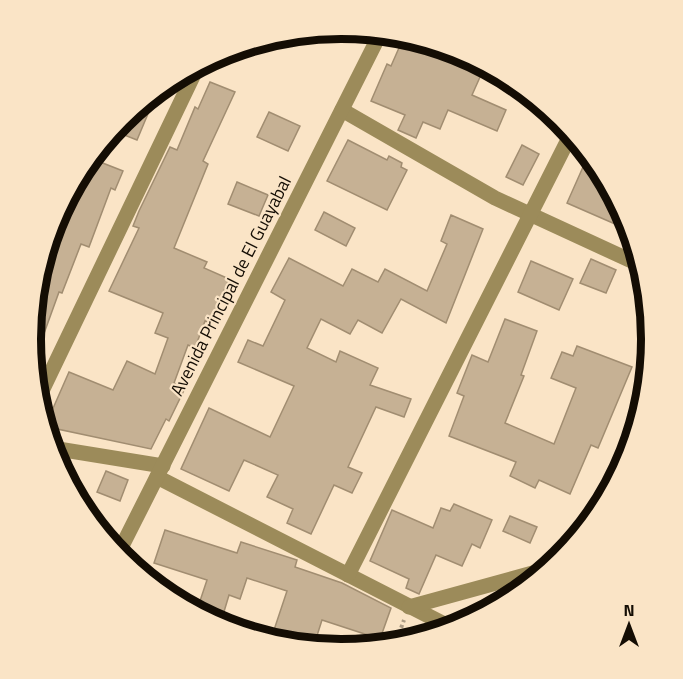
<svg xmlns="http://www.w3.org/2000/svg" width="683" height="679" viewBox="0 0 683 679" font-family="'Titillium Web',sans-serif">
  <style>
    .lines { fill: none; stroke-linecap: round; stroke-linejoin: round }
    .stream { stroke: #79ceee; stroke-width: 6 }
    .building { fill: #c6b194; stroke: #a18d71; stroke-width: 1.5 }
    .path { stroke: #ac9b84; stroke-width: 4; stroke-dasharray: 3 3; stroke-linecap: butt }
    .street { stroke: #9c8b5a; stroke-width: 15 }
    .labels { text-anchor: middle; stroke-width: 4.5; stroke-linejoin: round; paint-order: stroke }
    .street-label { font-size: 18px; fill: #140d04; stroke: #fae4c6 }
    .rim { fill: none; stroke: #140d04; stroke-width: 8 }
  </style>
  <rect width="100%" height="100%" fill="#fae4c6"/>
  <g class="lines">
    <polyline class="stream" points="475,610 492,606"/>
  </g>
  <g class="building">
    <polygon points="402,41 445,49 484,68 472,95 506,110 497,131 448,110 440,129 423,122 416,138 398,130 405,115 371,101 387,64 391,66"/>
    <polygon points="210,82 235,92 203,161 208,164 174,248 207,262 204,268 229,279 210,323 205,321 195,348 188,345 174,383 185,388 169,421 166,419 151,449 48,427 47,422 69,372 113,390 127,361 155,374 168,338 155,333 163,313 109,291 139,228 133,226 139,211 170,147 177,150 195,107 198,109"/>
    <polygon points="155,97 137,140 114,131 122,119"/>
    <polygon points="269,112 300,126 288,151 257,137"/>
    <polygon points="348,140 387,160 389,156 402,163 401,167 407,170 387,210 327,181"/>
    <polygon points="522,145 539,154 523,185 506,177"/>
    <polygon points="587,158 629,221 631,231 567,203"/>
    <polygon points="95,160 123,171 115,190 111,188 89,247 81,244 62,293 59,292 38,350 32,348 31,339 54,220 61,210 67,212 76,187"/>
    <polygon points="237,182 268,195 259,216 228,204"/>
    <polygon points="324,212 355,228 346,246 315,230"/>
    <polygon points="451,215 483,229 446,323 401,299 382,333 358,320 350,334 321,319 307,348 336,362 340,351 378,368 370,385 411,399 404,417 376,407 348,467 362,473 352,493 334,485 311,534 287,523 293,509 267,497 278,475 244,460 229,491 181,469 209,408 270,437 294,386 238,362 248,340 263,346 285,300 271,292 289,258 343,286 352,269 378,282 385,269 427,291 447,244 441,241"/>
    <polygon points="591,259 616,270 606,293 580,283"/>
    <polygon points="531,261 573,279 559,310 518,292"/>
    <polygon points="505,319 537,331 521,375 524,376 505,423 554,444 576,388 551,378 562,352 573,356 577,346 632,367 598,448 591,445 570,494 539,480 535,488 510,476 516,462 449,436 464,396 457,393 472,355 488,362"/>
    <polygon points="106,471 128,480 120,501 97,492"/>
    <polygon points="454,504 492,520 480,548 472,544 462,566 436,555 419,594 406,588 409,579 370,561 392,510 433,528 441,508 450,511"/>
    <polygon points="510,516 537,527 530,543 503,531"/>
    <polygon points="165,530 237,553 241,542 297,560 295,567 342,583 391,608 380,639 322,620 314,645 273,633 287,591 247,578 240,599 229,595 223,615 198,607 207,580 154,563"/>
  </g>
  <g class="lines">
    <g class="path">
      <polyline points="603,498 612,475"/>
      <polyline points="397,639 404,620"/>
    </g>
    <g class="street">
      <polyline points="342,110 495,198 638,264"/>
      <polyline points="41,393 196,70"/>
      <polyline points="52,448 163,466"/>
      <polyline points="157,477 452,628"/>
      <polyline points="118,554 379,36"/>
      <polyline points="348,575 571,134"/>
      <polyline points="409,607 547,569"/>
    </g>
  </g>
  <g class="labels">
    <g class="street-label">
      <text transform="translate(231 286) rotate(-63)" y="6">Avenida Principal de El Guayabal</text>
    </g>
  </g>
  <path d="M0 0H683V679H0ZM41 339a300 300 0 1 1 600 0a300 300 0 1 1-600 0Z" fill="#fae4c6" fill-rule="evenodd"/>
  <path class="rim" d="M41 339a300 300 0 1 1 600 0a300 300 0 1 1-600 0Z"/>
  <g transform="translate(629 625)" stroke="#fae4c6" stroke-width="4.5" paint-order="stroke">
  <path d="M0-4.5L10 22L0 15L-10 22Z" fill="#140d04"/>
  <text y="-9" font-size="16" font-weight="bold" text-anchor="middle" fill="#140d04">N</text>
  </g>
</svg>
